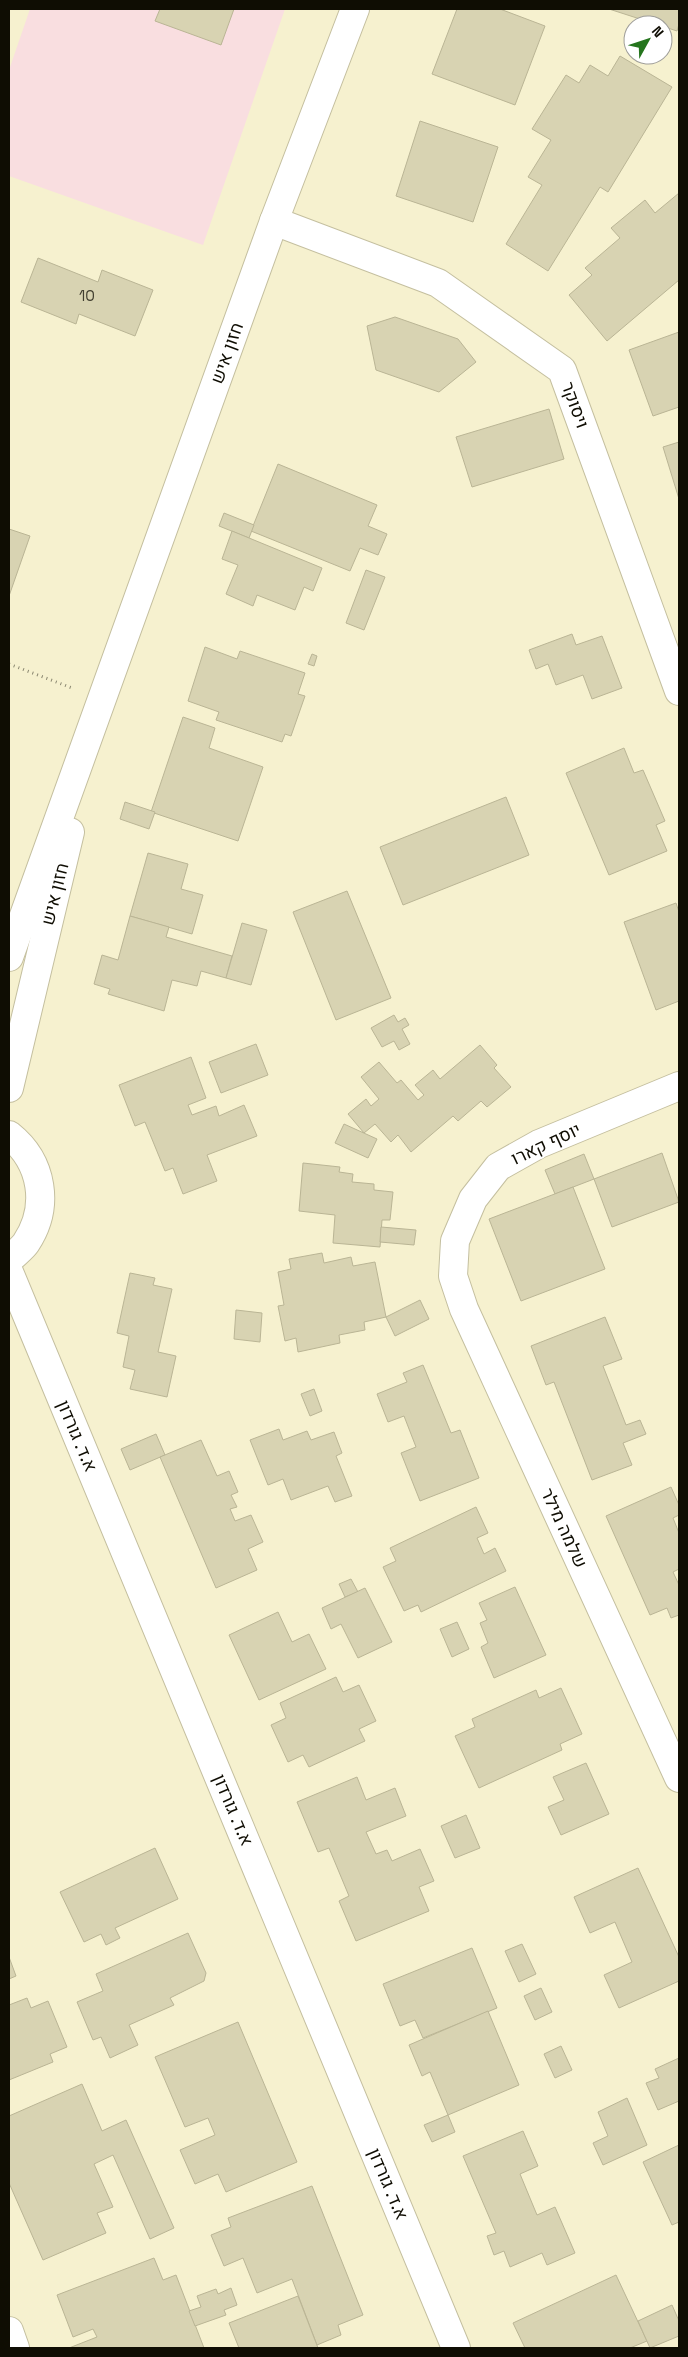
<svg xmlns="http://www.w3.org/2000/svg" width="688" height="2357" viewBox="0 0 688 2357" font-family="'Space Grotesk',Heebo,sans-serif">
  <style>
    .education { fill: #f9dee0 }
    .building { fill: #d8d3b2; stroke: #bab595 }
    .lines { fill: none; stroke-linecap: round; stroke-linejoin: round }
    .street-casing { stroke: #c4bf9f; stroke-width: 30 }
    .secondary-casing { stroke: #c4bf9f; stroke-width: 30 }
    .path { stroke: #8a8770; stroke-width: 3; stroke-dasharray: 1 4; stroke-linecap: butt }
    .street { stroke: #fff; stroke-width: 28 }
    .secondary { stroke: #fff; stroke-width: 28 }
    .labels { text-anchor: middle; stroke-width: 4; stroke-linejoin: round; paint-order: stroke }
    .number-label { font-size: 15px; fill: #413e2f }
    .street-label { font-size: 18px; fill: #0f0d03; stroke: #fff }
  </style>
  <rect width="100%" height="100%" fill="#f6f1cf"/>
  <polygon class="education" points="30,9 285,9 203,245 9,176 9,70"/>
  <g class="building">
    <polygon points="160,9 234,9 221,45 155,21"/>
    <polygon points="457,9 500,9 545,26 515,105 432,74"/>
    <polygon points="609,9 679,9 679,24 677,31"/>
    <polygon points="620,56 672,87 608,192 600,187 548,271 506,244 542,185 528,177 551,140 532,129 566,75 579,83 590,65 608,76"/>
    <polygon points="420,121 498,147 473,222 396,196"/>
    <polygon points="679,193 679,280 607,341 569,295 592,275 585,268 620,238 611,228 645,200 655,213"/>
    <polygon points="38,258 98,282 102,270 153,290 135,336 79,314 76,324 21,302"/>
    <polygon points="395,317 458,339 476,362 439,392 376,370 367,326"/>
    <polygon points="679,332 679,407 653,416 629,350"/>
    <polygon points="549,409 564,459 472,487 456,437"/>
    <polygon points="679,442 679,499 663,447"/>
    <polygon points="278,464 377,505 368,526 387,534 378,555 360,548 350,571 251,531"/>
    <polygon points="224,513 254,525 249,538 219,526"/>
    <polygon points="9,529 30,536 9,596"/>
    <polygon points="232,531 322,568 313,591 304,587 295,610 257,595 253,606 226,594 238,565 222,559"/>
    <polygon points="366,570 385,577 364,630 346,623"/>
    <polygon points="572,634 576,645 602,636 622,688 592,699 583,675 556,685 548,664 536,669 529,650"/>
    <polygon points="205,647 237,659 240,651 305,673 298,694 305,696 291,736 285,734 282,742 216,720 219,712 188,701"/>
    <polygon points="312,654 317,656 314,666 308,664"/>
    <polygon points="183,717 215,728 209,748 263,767 238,841 151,812"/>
    <polygon points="624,748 634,773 643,770 665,821 656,825 667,851 609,875 566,773"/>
    <polygon points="506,797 529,855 403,905 380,847"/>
    <polygon points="125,802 155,812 149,829 120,819"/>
    <polygon points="148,853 188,864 181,889 203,895 192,934 130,916"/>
    <polygon points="347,891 391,998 336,1020 293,912"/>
    <polygon points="676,903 679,912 679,1001 656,1010 624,922"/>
    <polygon points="130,916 169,927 166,937 232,956 226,978 201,971 197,986 172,980 164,1011 108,994 110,989 94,984 102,955 118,960"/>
    <polygon points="242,923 267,930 251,985 226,978"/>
    <polygon points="394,1015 398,1022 405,1018 409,1025 402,1029 410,1044 399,1050 394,1041 382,1047 371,1028"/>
    <polygon points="256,1044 268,1075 221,1093 209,1062"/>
    <polygon points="480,1045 497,1065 494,1068 511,1087 487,1107 481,1101 458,1121 453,1116 411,1152 398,1135 391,1142 375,1124 364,1133 348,1114 366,1099 371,1106 379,1099 361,1077 379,1062 397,1083 401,1080 418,1100 424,1095 415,1085 433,1070 440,1079"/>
    <polygon points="191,1057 206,1098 188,1105 192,1115 216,1106 219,1116 244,1105 257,1136 207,1155 217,1181 183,1194 173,1168 165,1171 145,1122 135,1126 119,1085"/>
    <polygon points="344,1124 377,1139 368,1158 335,1143"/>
    <polygon points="662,1153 679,1202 612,1227 594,1179"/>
    <polygon points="584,1154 594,1179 555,1194 545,1170"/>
    <polygon points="303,1163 340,1167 339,1172 353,1174 352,1182 374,1184 374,1190 393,1192 390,1220 382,1220 380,1247 333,1243 335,1215 299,1211"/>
    <polygon points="573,1187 605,1269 521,1301 489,1219"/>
    <polygon points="381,1227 416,1230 414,1245 380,1242"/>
    <polygon points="322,1253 324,1263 351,1257 353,1266 375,1262 386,1317 364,1322 365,1330 339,1335 340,1343 298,1352 296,1338 285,1341 278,1306 284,1305 278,1272 291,1269 289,1259"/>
    <polygon points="130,1273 155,1278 153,1285 172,1289 158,1352 176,1356 167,1397 130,1389 135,1370 123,1367 129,1336 117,1333"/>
    <polygon points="420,1300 429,1319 395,1336 386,1317"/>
    <polygon points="236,1310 262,1313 260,1342 234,1339"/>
    <polygon points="605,1317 622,1359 603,1366 626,1425 640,1420 646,1434 623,1443 632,1465 592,1480 554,1382 546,1385 531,1346"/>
    <polygon points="423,1365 451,1433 460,1430 479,1478 420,1501 401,1453 416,1447 404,1416 388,1422 377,1394 407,1382 403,1373"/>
    <polygon points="314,1389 322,1411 310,1416 301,1394"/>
    <polygon points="279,1429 283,1440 307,1431 311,1440 334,1432 342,1453 336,1456 352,1496 335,1502 328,1486 291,1500 283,1479 268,1485 250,1440"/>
    <polygon points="156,1434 165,1455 130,1470 121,1449"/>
    <polygon points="201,1440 217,1476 229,1471 238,1492 231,1495 237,1507 230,1509 235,1521 251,1515 263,1542 248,1549 257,1570 216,1588 160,1457"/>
    <polygon points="671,1487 679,1505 679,1515 673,1518 679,1533 679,1569 673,1572 679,1585 679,1615 671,1618 667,1608 650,1615 606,1516"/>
    <polygon points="476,1507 488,1533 477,1538 484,1554 495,1548 506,1571 421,1612 418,1605 404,1611 383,1567 396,1561 390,1548"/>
    <polygon points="351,1579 358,1592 345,1597 339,1584"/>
    <polygon points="515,1587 546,1655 494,1678 481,1647 488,1643 480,1623 487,1620 479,1603"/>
    <polygon points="365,1588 392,1642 358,1658 341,1624 331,1629 322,1608"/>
    <polygon points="278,1612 292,1642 309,1634 326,1669 259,1700 229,1635"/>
    <polygon points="457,1622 469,1649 452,1657 440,1629"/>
    <polygon points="336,1677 343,1692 359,1685 376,1721 359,1729 365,1741 309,1767 303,1755 288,1762 271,1725 286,1718 280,1703"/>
    <polygon points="561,1688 582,1734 560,1744 562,1750 479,1788 455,1736 475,1727 472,1719 536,1690 539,1698"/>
    <polygon points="586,1763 609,1814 561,1835 548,1807 564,1800 553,1777"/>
    <polygon points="357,1777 366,1800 395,1788 406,1816 366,1832 376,1854 387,1850 392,1861 420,1849 434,1881 419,1887 429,1911 356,1941 339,1901 349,1896 329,1848 318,1852 297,1802"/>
    <polygon points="466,1815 480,1848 455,1858 441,1826"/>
    <polygon points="155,1848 178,1899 115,1928 120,1938 106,1945 101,1934 84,1942 60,1892"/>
    <polygon points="638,1868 679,1957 679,1981 619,2008 604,1975 632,1962 615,1922 590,1933 574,1897"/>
    <polygon points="188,1933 206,1973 204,1981 170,1998 174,2005 129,2025 138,2045 110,2058 101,2037 93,2040 77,2002 103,1991 96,1974"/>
    <polygon points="522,1944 536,1974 519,1982 505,1951"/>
    <polygon points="472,1948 497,2008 423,2038 415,2020 400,2026 383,1984"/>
    <polygon points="9,1957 16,1976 9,1979"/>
    <polygon points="541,1988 552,2012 535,2020 524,1996"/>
    <polygon points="27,1998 31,2008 48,2001 67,2047 50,2054 53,2062 9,2080 9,2005"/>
    <polygon points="488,2011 519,2085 448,2115 430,2072 422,2076 409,2045"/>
    <polygon points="238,2022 297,2162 226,2192 218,2174 195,2184 180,2150 215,2135 208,2118 185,2127 155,2057"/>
    <polygon points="561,2046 572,2070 555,2078 544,2054"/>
    <polygon points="679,2058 679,2101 658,2110 646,2083 659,2078 655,2069"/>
    <polygon points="82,2084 102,2131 126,2120 174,2228 150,2239 113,2155 94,2164 113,2207 97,2213 106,2233 43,2260 9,2183 9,2116"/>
    <polygon points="627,2098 647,2145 603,2165 593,2143 608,2136 598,2112"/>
    <polygon points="448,2115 455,2132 432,2142 424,2125"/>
    <polygon points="523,2131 538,2166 520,2174 537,2215 555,2207 575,2253 547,2265 542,2253 510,2267 504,2251 494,2255 487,2236 496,2233 463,2156"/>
    <polygon points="679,2145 679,2222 672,2225 643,2162"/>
    <polygon points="312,2186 363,2315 338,2325 341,2335 317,2345 292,2279 257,2293 243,2258 224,2266 211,2235 231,2227 228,2218"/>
    <polygon points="154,2258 163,2280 176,2275 204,2348 69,2348 97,2337 93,2329 73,2337 57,2295"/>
    <polygon points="616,2275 647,2341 630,2348 525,2348 513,2323"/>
    <polygon points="231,2288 237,2305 224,2310 226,2315 195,2326 189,2311 201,2307 197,2296 216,2289 218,2294"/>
    <polygon points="298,2296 318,2348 239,2348 229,2323"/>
    <polygon points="672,2305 679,2321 679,2336 650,2348 638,2321"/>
  </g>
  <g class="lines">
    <defs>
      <g id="street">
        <polyline points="274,221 438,283 562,370 679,691"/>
        <polyline points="679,1086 539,1144 498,1167 473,1199 455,1241 453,1276 464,1309 679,1778"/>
        <polyline points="9,2331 15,2348"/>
      </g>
      <g id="secondary">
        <polyline points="9,957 274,221 355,9"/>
        <polyline points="9,1088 70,832"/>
        <path d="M9 1135C43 1162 50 1207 26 1243 22 1249 14 1254 9 1260"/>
        <polyline points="9,1272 456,2348"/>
      </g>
    </defs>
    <use href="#street" class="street-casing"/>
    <use href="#secondary" class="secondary-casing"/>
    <polyline class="path" points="9,664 72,688"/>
    <use href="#street" class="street"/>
    <use href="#secondary" class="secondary"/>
  </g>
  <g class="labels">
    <g class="number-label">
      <text x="87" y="301">10</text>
    </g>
    <g class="street-label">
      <text transform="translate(227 353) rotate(-70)" y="6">חזון איש</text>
      <text transform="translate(575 405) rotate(70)" y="6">ויסוקר</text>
      <text transform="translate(55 894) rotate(-76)" y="6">חזון איש</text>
      <text transform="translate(546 1144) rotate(-25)" y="6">יוסף קארו</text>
      <text transform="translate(77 1436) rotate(67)" y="6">א.ד. גורדון</text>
      <text transform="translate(564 1528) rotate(65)" y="6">שלמה מילר</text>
      <text transform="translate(233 1810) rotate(67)" y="6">א.ד. גורדון</text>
      <text transform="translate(388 2184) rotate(67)" y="6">א.ד. גורדון</text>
    </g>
  </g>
  <rect width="688" height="2357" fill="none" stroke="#0f0d03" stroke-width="20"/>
  <g transform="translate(648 40) rotate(50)"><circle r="24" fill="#ffffff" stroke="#9f9e9a"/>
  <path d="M0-4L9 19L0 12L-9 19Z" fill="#25751d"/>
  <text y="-8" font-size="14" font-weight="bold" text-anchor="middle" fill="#0f0d03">N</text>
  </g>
</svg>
